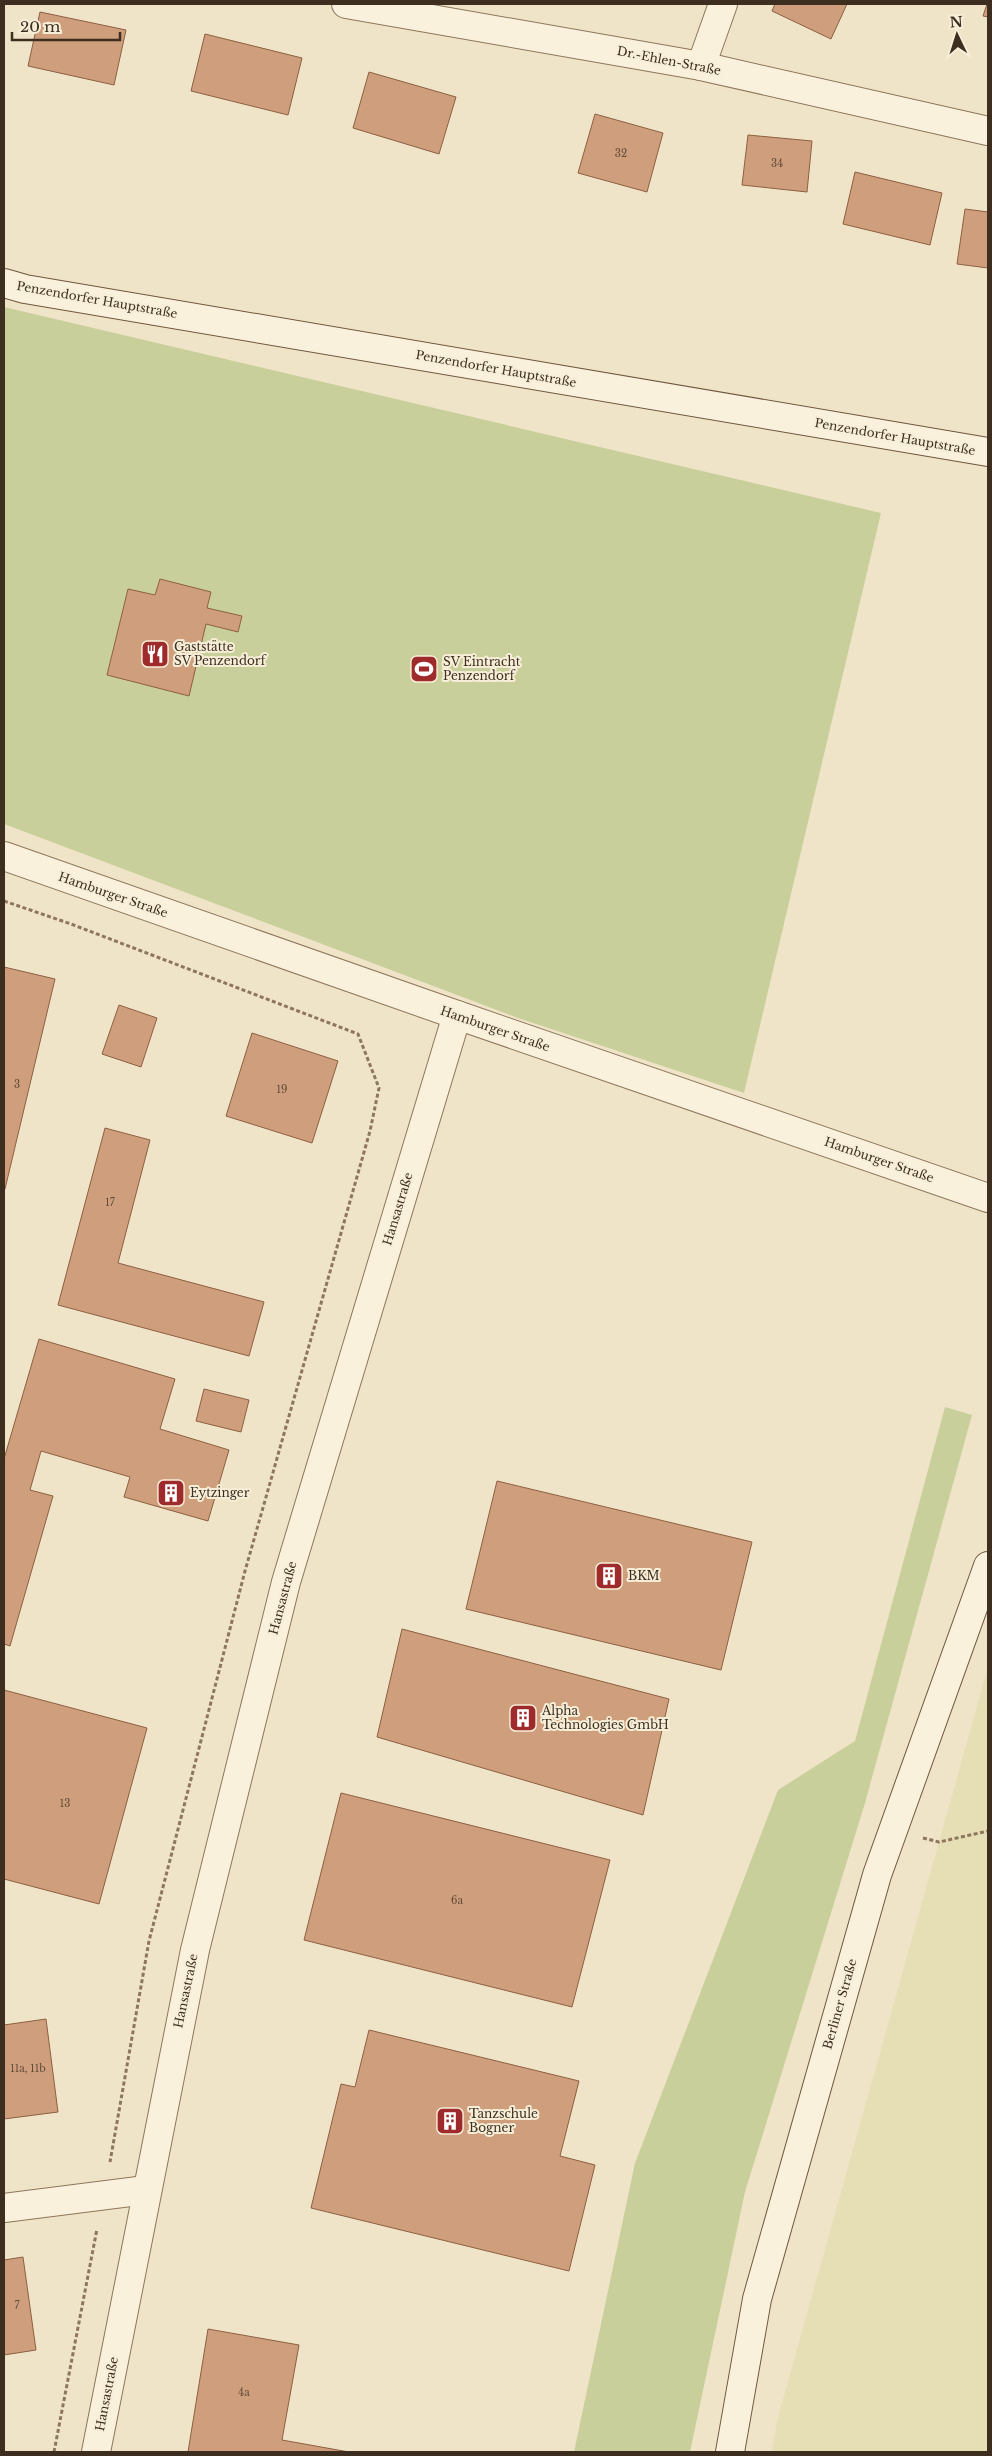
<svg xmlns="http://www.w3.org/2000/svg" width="992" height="2456" viewBox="0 0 992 2456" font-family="'Libre Baskerville',serif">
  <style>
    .farmland { fill: #e6deb5 }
    .green { fill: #c9cf9b }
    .building { fill: #cf9f7d; stroke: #8d5f41 }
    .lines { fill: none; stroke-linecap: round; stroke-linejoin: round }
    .minor-casing { stroke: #8d765c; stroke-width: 30 }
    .secondary-casing { stroke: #6f573f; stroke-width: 30 }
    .path { stroke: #8d765c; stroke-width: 3; stroke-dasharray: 4 2.5; stroke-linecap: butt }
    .minor { stroke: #faf1dc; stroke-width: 28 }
    .secondary { stroke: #faf1dc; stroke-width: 28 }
    .labels { text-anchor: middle; stroke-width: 4; stroke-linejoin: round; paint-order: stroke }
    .number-label { font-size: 10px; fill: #624a37 }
    .street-label { font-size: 12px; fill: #3d2e20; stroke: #f7eed8 }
    .poi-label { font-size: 12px; fill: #3d2e20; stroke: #f7eed8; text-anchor: start }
  </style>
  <rect width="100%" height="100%" fill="#f0e4c8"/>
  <polygon class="farmland" points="988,1667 988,2452 772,2452 777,2421"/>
  <g class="green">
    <polygon points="4,307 881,513 744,1093 518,1018 4,824"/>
    <polygon points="945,1407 972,1415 865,1803 745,2192 690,2452 574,2452 635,2163 778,1790 855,1741"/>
  </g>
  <g class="building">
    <polygon points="775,4 847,4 831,39 772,11"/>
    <polygon points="987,4 988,4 988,17 983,16"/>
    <polygon points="40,12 126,30 114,85 28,66"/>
    <polygon points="205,34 302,58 288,115 191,91"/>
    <polygon points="369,72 456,97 439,154 353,128"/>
    <polygon points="595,114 663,133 647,192 578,173"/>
    <polygon points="748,135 812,141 807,192 742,185"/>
    <polygon points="855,172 942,193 930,245 843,224"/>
    <polygon points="965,209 988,212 988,268 957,264"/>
    <polygon points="160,579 211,592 207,608 242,616 238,632 206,624 189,696 107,675 128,589 155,595"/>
    <polygon points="4,967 55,979 5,1189 4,1189"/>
    <polygon points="119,1005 157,1018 141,1067 102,1054"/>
    <polygon points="252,1033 338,1061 312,1143 226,1116"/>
    <polygon points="105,1128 150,1140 118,1263 264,1302 249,1356 58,1305"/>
    <polygon points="39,1339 175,1379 160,1429 229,1450 208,1521 124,1497 130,1477 41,1451 30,1490 53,1496 10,1646 4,1644 4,1459"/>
    <polygon points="204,1389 249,1400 241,1432 196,1421"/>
    <polygon points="497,1481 752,1542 721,1670 466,1609"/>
    <polygon points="402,1629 669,1699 643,1815 377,1737"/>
    <polygon points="4,1690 147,1728 99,1904 4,1879"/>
    <polygon points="341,1793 610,1860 572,2007 304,1940"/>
    <polygon points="46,2019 58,2112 4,2119 4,2025"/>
    <polygon points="369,2030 579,2081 560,2156 595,2165 569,2271 311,2208 341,2084 355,2087"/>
    <polygon points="23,2257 36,2350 4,2355 4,2260"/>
    <polygon points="208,2329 299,2345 282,2440 349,2452 188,2452"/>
  </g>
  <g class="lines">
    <defs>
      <g id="minor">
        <polyline points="346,4 701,66 988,131"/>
        <polyline points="701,66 723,4"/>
        <polyline points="4,856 457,1015 988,1198"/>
        <polyline points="4,2208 146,2190"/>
        <polyline points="96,2452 195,1950 286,1582 457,1015"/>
      </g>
      <g id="secondary">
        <polyline points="4,283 25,289 988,452"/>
        <polyline points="730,2452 757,2299 877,1875 988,1566"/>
      </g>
    </defs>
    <use href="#minor" class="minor-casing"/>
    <use href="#secondary" class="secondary-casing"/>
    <g class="path">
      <polyline points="4,901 71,924 358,1034 379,1088 370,1131 245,1571 149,1941 110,2162"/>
      <polyline points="923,1838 939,1842 988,1831"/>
      <polyline points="54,2452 97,2229"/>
    </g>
    <use href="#minor" class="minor"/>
    <use href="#secondary" class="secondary"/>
  </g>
  <defs>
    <symbol id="restaurant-square" viewBox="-11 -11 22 22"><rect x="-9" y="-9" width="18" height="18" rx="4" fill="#9e2a2b" stroke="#f7eed8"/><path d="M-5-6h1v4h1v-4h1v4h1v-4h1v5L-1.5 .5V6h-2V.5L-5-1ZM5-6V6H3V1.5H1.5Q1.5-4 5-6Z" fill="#fff"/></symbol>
    <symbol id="stadium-square" viewBox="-11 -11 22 22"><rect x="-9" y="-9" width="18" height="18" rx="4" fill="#9e2a2b" stroke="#f7eed8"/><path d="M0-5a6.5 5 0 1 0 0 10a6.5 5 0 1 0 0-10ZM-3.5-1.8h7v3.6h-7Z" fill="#fff"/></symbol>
    <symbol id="building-square" viewBox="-11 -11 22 22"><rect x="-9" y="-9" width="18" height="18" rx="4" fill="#9e2a2b" stroke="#f7eed8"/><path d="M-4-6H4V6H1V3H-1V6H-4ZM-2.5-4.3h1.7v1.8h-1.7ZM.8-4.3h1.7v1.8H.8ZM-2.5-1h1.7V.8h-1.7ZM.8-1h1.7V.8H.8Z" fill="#fff"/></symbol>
  </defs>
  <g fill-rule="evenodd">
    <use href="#restaurant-square" x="139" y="638" width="32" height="32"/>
    <use href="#stadium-square" x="408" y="653" width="32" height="32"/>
    <use href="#building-square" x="155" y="1477" width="32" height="32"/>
    <use href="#building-square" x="593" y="1560" width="32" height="32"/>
    <use href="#building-square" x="507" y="1702" width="32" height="32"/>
    <use href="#building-square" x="434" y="2105" width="32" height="32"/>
  </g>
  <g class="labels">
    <g class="number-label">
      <text x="621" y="157">32</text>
      <text x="777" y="167">34</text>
      <text x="17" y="1088">3</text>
      <text x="282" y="1093">19</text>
      <text x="110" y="1206">17</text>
      <text x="65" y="1807">13</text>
      <text x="457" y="1904">6a</text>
      <text x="28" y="2072">11a, 11b</text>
      <text x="17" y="2309">7</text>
      <text x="244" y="2396">4a</text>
    </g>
    <g class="street-label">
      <text transform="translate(669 61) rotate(11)" y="4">Dr.-Ehlen-Straße</text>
      <text transform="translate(97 300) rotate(10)" y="4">Penzendorfer Hauptstraße</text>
      <text transform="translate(496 369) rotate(10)" y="4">Penzendorfer Hauptstraße</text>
      <text transform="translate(895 437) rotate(10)" y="4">Penzendorfer Hauptstraße</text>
      <text transform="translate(113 895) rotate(19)" y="4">Hamburger Straße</text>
      <text transform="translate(495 1029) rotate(19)" y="4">Hamburger Straße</text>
      <text transform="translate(879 1160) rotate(19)" y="4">Hamburger Straße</text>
      <text transform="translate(398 1209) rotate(-73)" y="4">Hansastraße</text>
      <text transform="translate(283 1598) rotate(-75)" y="4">Hansastraße</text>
      <text transform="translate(186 1991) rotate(-78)" y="4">Hansastraße</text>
      <text transform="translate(840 2004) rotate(-74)" y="4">Berliner Straße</text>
      <text transform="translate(107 2394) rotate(-79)" y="4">Hansastraße</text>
    </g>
    <g class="poi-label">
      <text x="174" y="651">Gaststätte<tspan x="174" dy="14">SV Penzendorf</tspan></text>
      <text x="443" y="666">SV Eintracht<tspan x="443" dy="14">Penzendorf</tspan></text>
      <text x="190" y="1497">Eytzinger</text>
      <text x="628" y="1580">BKM</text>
      <text x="542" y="1715">Alpha<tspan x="542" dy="14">Technologies GmbH</tspan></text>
      <text x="469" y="2118">Tanzschule<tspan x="469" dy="14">Bogner</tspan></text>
    </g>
  </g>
  <rect width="992" height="2456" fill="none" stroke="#3d2e20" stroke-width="10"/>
  <g transform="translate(957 35) rotate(356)" stroke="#f7eed8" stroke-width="4" paint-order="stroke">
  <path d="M0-4L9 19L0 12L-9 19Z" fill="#3d2e20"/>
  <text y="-8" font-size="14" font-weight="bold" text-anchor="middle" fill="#3d2e20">N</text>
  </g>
  <path d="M12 32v8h108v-8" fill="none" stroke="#3d2e20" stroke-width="2.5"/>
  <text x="20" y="32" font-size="15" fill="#3d2e20" stroke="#f7eed8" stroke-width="4" paint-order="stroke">20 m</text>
</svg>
